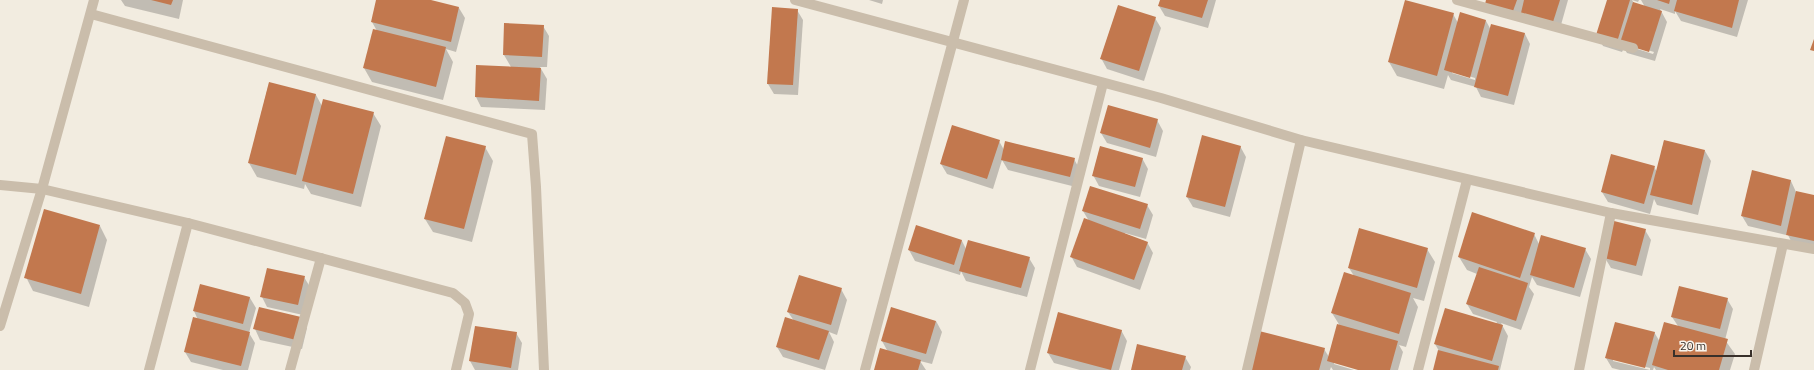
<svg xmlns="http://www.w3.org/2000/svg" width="1814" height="370" viewBox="0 0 1814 370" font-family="'Titillium Web',sans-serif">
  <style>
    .shadow { fill: #0003; fill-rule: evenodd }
    .building { fill: #c2784e }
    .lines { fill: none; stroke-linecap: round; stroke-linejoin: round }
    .minor { stroke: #cabdab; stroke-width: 10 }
  </style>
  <rect width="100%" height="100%" fill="#f2ece0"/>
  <g class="shadow">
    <polygon points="121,0 183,0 179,19 125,6"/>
    <polygon points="377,0 427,0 459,8 465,18 456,52 446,49 453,62 443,100 372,82 364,68 377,31 372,22"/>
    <polygon points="869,0 883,0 882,4"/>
    <polygon points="1161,0 1216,0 1208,28 1165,16 1159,6"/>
    <polygon points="1488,0 1568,0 1559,32"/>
    <path d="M1608 0H1639L1638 2 1632 0 1634 3 1645 7 1641 0H1748L1737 37 1681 21 1675 11V14L1660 9 1667 22 1655 61 1627 53 1624 48 1622 52 1603 46 1597 35ZM1628 44 1654 52 1653 54 1628 46Z"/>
    <polygon points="797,10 803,20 798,95 774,94 768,84"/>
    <path d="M1453 14 1458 23 1486 21 1491 30 1525 34 1530 44 1514 105 1481 97 1476 87 1451 80 1448 75 1444 89 1397 76 1389 62ZM1452 71 1475 78V80L1452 73Z"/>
    <polygon points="1155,18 1161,28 1144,81 1107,69 1101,58"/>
    <polygon points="505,24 543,26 549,36 547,67 540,67 547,79 545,110 481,107 476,97 511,67 504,55"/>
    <polygon points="269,83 316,95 322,106 373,113 381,126 361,207 311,194 305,184 304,189 257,177 249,163"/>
    <polygon points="1157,120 1163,131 1156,157 1107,143 1101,133"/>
    <polygon points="999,141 1004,150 1074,159 1080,170 1076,187 1008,170 1002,160 993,189 947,174 941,164"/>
    <polygon points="1664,141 1705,151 1711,161 1698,215 1657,205 1654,199 1650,214 1608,202 1602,192 1654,167 1657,172"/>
    <polygon points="1240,146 1246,157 1230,217 1193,207 1187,197"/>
    <polygon points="485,147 493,161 472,242 433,232 425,219"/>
    <polygon points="1142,158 1148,169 1140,197 1099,186 1093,175"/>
    <polygon points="1791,181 1796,192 1814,196 1814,249 1793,245 1787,233 1786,235 1748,226 1742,216"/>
    <polygon points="1147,205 1153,215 1146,239 1125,233 1125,234 1147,242 1153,253 1140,290 1077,267 1071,256 1089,221 1083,211"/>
    <polygon points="100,226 107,240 89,307 33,291 26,277"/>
    <polygon points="1645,230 1651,240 1642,276 1611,268 1605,258"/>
    <polygon points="1534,234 1539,244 1585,249 1591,259 1580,297 1537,285 1532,277 1529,287 1534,294 1521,330 1501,323 1508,336 1500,370 1434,370 1439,351 1435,344 1496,324 1497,322 1473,314 1467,304 1477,274 1467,270 1459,257"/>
    <polygon points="962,241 966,249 1029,258 1035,268 1027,297 966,281 961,271 960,275 915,261 909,250"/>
    <polygon points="1427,249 1435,262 1424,301 1413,298 1418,307 1406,347 1399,345 1403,352 1398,370 1362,370 1334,362 1334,364 1354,370 1333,370 1331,367 1330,370 1250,370 1324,349 1329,357 1340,326 1332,313 1354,276 1349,268"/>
    <polygon points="304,277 310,287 303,315 267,307 262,297"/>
    <polygon points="200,285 250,298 256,308 249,333 255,343 248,370 223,370 191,362 185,352 198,320 194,311"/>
    <polygon points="841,289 847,300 837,335 829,332 834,342 825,370 783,357 777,347 794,321 788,312"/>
    <polygon points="1727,299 1733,309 1725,340 1735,354 1730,370 1656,370 1654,367 1653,370 1650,370 1650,368 1613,359 1613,361 1650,370 1620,370 1612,368 1606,358 1654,332 1660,342 1678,326 1672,317"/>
    <polygon points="936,321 942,332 932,364 920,361 926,370 875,370 888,352 882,341"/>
    <polygon points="307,328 302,349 260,340 255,329"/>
    <polygon points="1121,330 1127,341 1119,370 1080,370 1054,363 1048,353"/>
    <polygon points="516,333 522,343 518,370 475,370 470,361"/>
    <polygon points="1185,357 1191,367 1190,370 1132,370"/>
  </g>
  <g class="building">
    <polygon points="151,0 173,0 171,5"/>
    <polygon points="376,0 431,0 459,7 451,42 371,22"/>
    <polygon points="1160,0 1208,0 1202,18 1158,6"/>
    <polygon points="1405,0 1454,13 1437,76 1388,62"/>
    <polygon points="1486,0 1517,0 1513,11 1485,4"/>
    <polygon points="1524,0 1560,0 1553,22 1521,13"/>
    <polygon points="1607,0 1630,0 1617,42 1596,35"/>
    <polygon points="1657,0 1670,0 1669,4"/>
    <polygon points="1677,0 1739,0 1732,28 1674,11"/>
    <polygon points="1633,2 1662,11 1649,52 1620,43"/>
    <polygon points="1118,5 1156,17 1139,71 1100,59"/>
    <polygon points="772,7 798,9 793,85 767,84"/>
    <polygon points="1460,12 1486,20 1470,78 1444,70"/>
    <polygon points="504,23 544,25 542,57 503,55"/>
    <polygon points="1491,24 1525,33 1508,96 1474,87"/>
    <polygon points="373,29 446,47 436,87 363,68"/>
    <polygon points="1814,39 1814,51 1810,50"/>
    <polygon points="476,65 541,68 539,101 475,97"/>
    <polygon points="269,82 316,94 296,175 248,163"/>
    <polygon points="323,99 374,112 353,194 302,181"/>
    <polygon points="1108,105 1158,119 1150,148 1100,133"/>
    <polygon points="952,125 1000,140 987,179 940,164"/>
    <polygon points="1202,135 1241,146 1225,207 1186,197"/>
    <polygon points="446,136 486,146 464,229 424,219"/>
    <polygon points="1664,140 1705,150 1692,205 1650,195"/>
    <polygon points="1005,141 1075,158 1070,177 1001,160"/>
    <polygon points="1100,146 1143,158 1135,187 1092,176"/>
    <polygon points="1611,154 1655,166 1644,204 1601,192"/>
    <polygon points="1752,170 1791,180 1781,226 1741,216"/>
    <polygon points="1090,186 1148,204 1140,229 1082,211"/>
    <polygon points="1796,191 1814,195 1814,241 1786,235"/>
    <polygon points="44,209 100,225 81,294 24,278"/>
    <polygon points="1472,212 1535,233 1520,278 1458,257"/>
    <polygon points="1084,218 1148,242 1134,280 1070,257"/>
    <polygon points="1614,221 1646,229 1636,266 1604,258"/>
    <polygon points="916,225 962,240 954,265 908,250"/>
    <polygon points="1359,228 1428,248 1417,288 1348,268"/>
    <polygon points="1541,235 1586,248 1574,288 1530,275"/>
    <polygon points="968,240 1030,257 1021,288 959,271"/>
    <polygon points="1479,267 1528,283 1516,321 1466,304"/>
    <polygon points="267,268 305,276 298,305 260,297"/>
    <polygon points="1344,272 1411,293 1399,334 1331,313"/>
    <polygon points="799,275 842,288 831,325 787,312"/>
    <polygon points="200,284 250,297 243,324 193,311"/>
    <polygon points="1679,286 1728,298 1720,329 1671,317"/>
    <polygon points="259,307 301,317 296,340 253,329"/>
    <polygon points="891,307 936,321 926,354 881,341"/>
    <polygon points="1445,308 1503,325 1492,361 1434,344"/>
    <polygon points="1058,312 1122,330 1111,370 1047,353"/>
    <polygon points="193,317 250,332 241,366 184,352"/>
    <polygon points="785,317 829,331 819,360 776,347"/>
    <polygon points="1615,322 1655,332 1645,368 1605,358"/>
    <polygon points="1664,322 1728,339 1719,370 1668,370 1652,365"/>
    <polygon points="1337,324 1398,341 1390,370 1358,370 1327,361"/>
    <polygon points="475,326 517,332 511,368 469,361"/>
    <polygon points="1259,331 1325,348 1319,370 1249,370"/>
    <polygon points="1137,344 1186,356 1182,370 1131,370"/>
    <polygon points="880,348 921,360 918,370 874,370"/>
    <polygon points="1438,350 1499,366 1498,370 1433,370"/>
  </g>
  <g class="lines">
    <g class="minor">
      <polyline points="795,0 1161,98 1301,140 1611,213 1579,370"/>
      <polyline points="1457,0 1633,48"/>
      <polyline points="91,14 532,134 536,187 544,370"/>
      <polyline points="0,185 42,189 188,223 453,293 465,303 469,314 456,370"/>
      <polyline points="1611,213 1814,249"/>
      <polyline points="0,326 42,189 94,0"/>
      <polyline points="149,370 188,223"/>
      <polyline points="290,370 321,258"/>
      <polyline points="865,370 964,0"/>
      <polyline points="1030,370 1103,83"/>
      <polyline points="1247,370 1301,140"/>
      <polyline points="1418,370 1467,180"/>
      <polyline points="1754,370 1783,244"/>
    </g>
  </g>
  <path d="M1674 350v6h77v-6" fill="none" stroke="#38302a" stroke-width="2"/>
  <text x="1680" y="350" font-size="12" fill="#38302a" stroke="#faf5ec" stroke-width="3" paint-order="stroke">20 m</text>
</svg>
